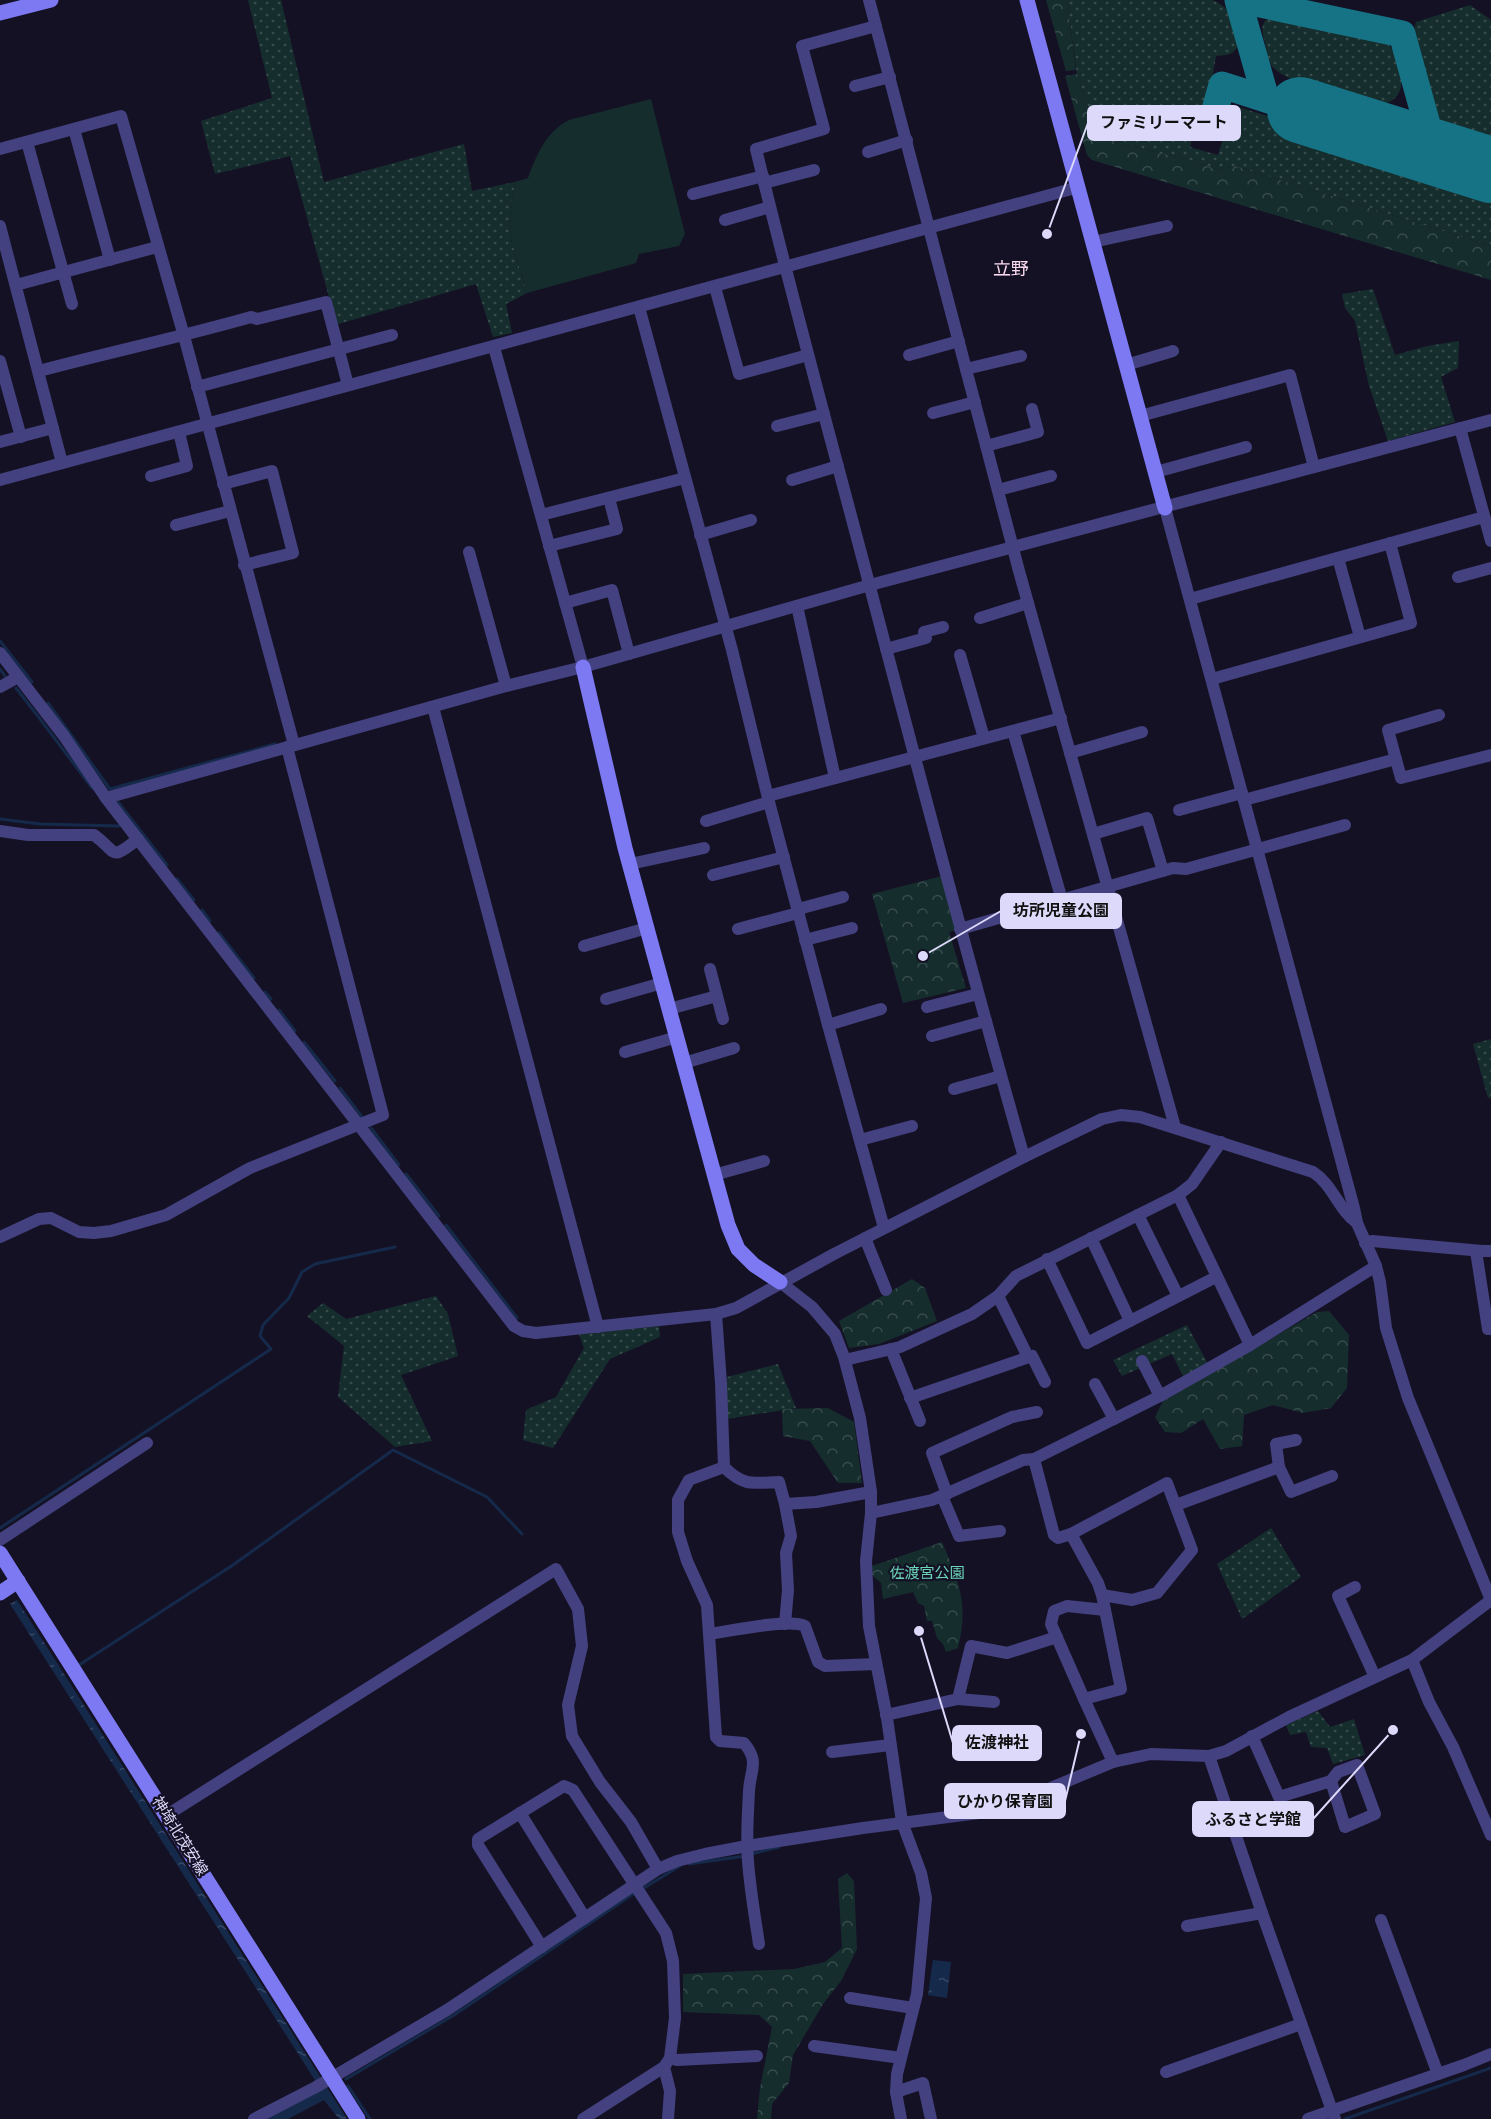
<svg xmlns="http://www.w3.org/2000/svg" width="1491" height="2119" viewBox="0 0 1491 2119" font-family="Ubuntu,'Noto Sans JP',sans-serif">
  <style>
    .grass { fill: url(#grass-dots) }
    .forest { fill: url(#forest-crowns) }
    .pitch { fill: #152e2d }
    .water { fill: url(#water-ripples) }
    .lines { fill: none; stroke-linecap: round; stroke-linejoin: round }
    .stream { stroke: #152a4b; stroke-width: 3 }
    .taxiway { stroke: #167386; stroke-width: 27 }
    .runway { stroke: #167386; stroke-width: 66 }
    .street { stroke: #43417f; stroke-width: 12 }
    .secondary { stroke: #7c79f2; stroke-width: 15 }
    .labels { text-anchor: middle; stroke-width: 4.5; stroke-linejoin: round; paint-order: stroke }
    .park-label { font-size: 15px; fill: #6bd5ba; stroke: #151125 }
    .street-label { font-size: 15px; fill: #ddd9fb; stroke: #151125 }
    .quarter-label { font-size: 18px; fill: #fbdbf0; stroke: #151125 }
    .leader { fill: none; stroke: #ddd9fb; stroke-width: 2 }
    .callout-dot { fill: #ddd9fb; stroke: #151125; stroke-width: 2 }
    .callout { fill: #ddd9fb; stroke: #ddd9fb; stroke-width: 2 }
    .callout-label { font-size: 16px; text-anchor: middle; font-weight: bold; fill: #111 }
  </style>
  <defs>
    <pattern id="grass-dots" width="8" height="8" patternUnits="userSpaceOnUse" patternTransform="scale(1.5)"><rect width="8" height="8" fill="#152e2d"/><path d="M2 2h.1M6 6h.1" fill="none" stroke="#374c4c" stroke-width="1.8" stroke-linecap="round"/></pattern>
    <pattern id="forest-crowns" width="20" height="18" patternUnits="userSpaceOnUse" patternTransform="scale(1.5)"><rect width="20" height="18" fill="#152e2d"/><path d="M2 6a3 3 0 1 1 6 0M12 15a3 3 0 1 1 6 0" fill="none" stroke="#374c4c"/></pattern>
    <pattern id="water-ripples" width="26" height="14" patternUnits="userSpaceOnUse" patternTransform="scale(1.5)"><rect width="26" height="14" fill="#152a4b"/><path d="M2 4q2-2 4 0t4 0M15 11q2-2 4 0t4 0" fill="none" stroke="#374866"/></pattern>
  </defs>
  <rect width="100%" height="100%" fill="#151125"/>
  <g class="grass">
    <polygon points="248,0 281,0 324,182 464,144 472,191 515,182 510,216 511,239 527,293 506,304 512,333 493,337 476,284 335,325 329,297 290,156 215,174 201,121 272,98"/>
    <path d="M1067 0H1212C1218 2 1224 6 1228 11 1235 20 1244 43 1234 51 1230 56 1222 55 1216 56L1209 97 1202 121 1197 120 1190 147 1218 155 1226 129 1223 127 1229 104 1491 186V246L1235 166 1219 170 1178 157 1098 139 1077 74Z"/>
    <polygon points="1470,5 1491,20 1491,141 1452,129 1439,118 1415,40 1414,31 1416,22"/>
    <path d="M1279 14C1302 19 1324 24 1347 29 1357 31 1368 32 1378 36 1400 46 1416 101 1381 104 1366 106 1307 84 1289 78 1283 75 1276 71 1272 66 1268 62 1267 54 1266 48 1262 30 1257 19 1279 14Z"/>
    <polygon points="1373,289 1395,355 1427,346 1459,341 1458,368 1441,377 1455,422 1388,441 1369,386 1355,321 1345,308 1342,294"/>
    <polygon points="1491,1039 1491,1098 1488,1098 1473,1044"/>
    <polygon points="436,1296 448,1314 458,1356 401,1375 432,1441 395,1447 338,1397 344,1346 307,1316 323,1303 346,1319"/>
    <polygon points="1187,1325 1208,1364 1183,1376 1172,1354 1122,1376 1113,1360"/>
    <polygon points="659,1326 660,1337 610,1359 553,1448 523,1440 526,1410 556,1397 584,1348 579,1334"/>
    <polygon points="778,1364 796,1408 727,1419 727,1377"/>
    <polygon points="1271,1528 1301,1577 1242,1619 1217,1564"/>
    <polygon points="1318,1711 1330,1727 1354,1719 1365,1755 1333,1764 1327,1748 1311,1747 1306,1732 1290,1735 1286,1725"/>
  </g>
  <g class="forest">
    <polygon points="1046,0 1067,0 1076,70 1066,71"/>
    <polygon points="1077,74 1098,139 1178,157 1219,170 1235,166 1491,246 1491,280 1092,160 1087,155 1065,76"/>
    <polygon points="942,876 956,930 949,932 966,988 903,1003 872,894"/>
    <polygon points="912,1279 925,1288 937,1321 879,1344 849,1348 839,1321"/>
    <polygon points="1329,1311 1349,1335 1347,1388 1331,1408 1303,1413 1273,1405 1244,1415 1242,1446 1220,1449 1203,1419 1181,1433 1165,1432 1155,1417 1163,1401 1317,1312"/>
    <polygon points="828,1408 854,1422 862,1483 838,1483 810,1441 783,1436 782,1409"/>
    <path d="M942 1542C959 1582 969 1604 958 1648L946 1652 943 1644 937 1638 932 1621H927L924 1606 918 1603 913 1592 883 1599 881 1583 871 1574 872 1566Z"/>
    <polygon points="847,1873 854,1881 857,1949 841,1981 823,2004 793,2055 789,2083 772,2104 771,2119 757,2119 760,2088 772,2027 759,2015 683,2012 683,1974 794,1969 825,1962 842,1948 838,1879"/>
  </g>
  <path class="pitch" d="M651 99 685 234 679 246 639 254 636 263 527 293 511 239 510 216 515 182 528 178C537 154 546 132 569 120Z"/>
  <g class="water">
    <polygon points="17,1600 347,2119 339,2119 324,2100 288,2119 266,2119 320,2088 10,1604"/>
    <polygon points="933,1960 951,1962 947,1998 928,1995"/>
  </g>
  <g class="lines">
    <g class="stream">
      <polyline points="0,641 32,682"/>
      <polyline points="0,669 5,676"/>
      <polyline points="16,688 37,715 92,788"/>
      <polyline points="48,703 110,789 275,744"/>
      <polyline points="118,802 167,865"/>
      <polyline points="0,819 40,824 119,826"/>
      <polyline points="177,879 194,900"/>
      <polyline points="202,910 210,921"/>
      <polyline points="219,933 254,978"/>
      <polyline points="265,992 271,999"/>
      <polyline points="279,1010 295,1031"/>
      <polyline points="304,1042 335,1081"/>
      <polyline points="340,1088 362,1117"/>
      <polyline points="371,1128 399,1165"/>
      <polyline points="406,1174 439,1216"/>
      <polyline points="446,1225 517,1318"/>
      <polyline points="0,1528 271,1349 260,1336 263,1325 289,1298 302,1272 315,1264 395,1247"/>
      <polyline points="79,1665 233,1565 393,1450 487,1497 522,1534"/>
      <polyline points="751,1854 779,1847"/>
      <polyline points="689,1864 745,1856"/>
      <polyline points="642,1889 680,1866"/>
      <polyline points="346,2079 454,2015 636,1892"/>
      <polyline points="348,2086 370,2119"/>
      <polyline points="1345,2119 1491,2068"/>
    </g>
    <g class="taxiway">
      <polyline points="1238,0 1266,99"/>
      <polyline points="1241,0 1402,34 1435,153"/>
      <polyline points="1211,124 1222,85 1300,110"/>
    </g>
    <polyline class="runway" points="1300,110 1491,170"/>
    <g class="street">
      <polyline points="869,0 1019,571 1175,1127"/>
      <path d="M876 26 802 46 824 129 756 149C793 304 836 457 876 610 924 793 972 975 1024 1157"/>
      <polyline points="855,86 890,77"/>
      <polyline points="74,129 110,260"/>
      <polyline points="27,142 72,304"/>
      <polyline points="0,149 121,116 184,336 294,745"/>
      <polyline points="868,152 907,140"/>
      <polyline points="764,183 814,170"/>
      <polyline points="693,194 763,176"/>
      <polyline points="725,220 770,207"/>
      <polyline points="0,226 62,463"/>
      <polyline points="1093,242 1167,226"/>
      <polyline points="16,285 157,247"/>
      <polyline points="715,287 739,374 808,355"/>
      <polyline points="639,307 732,650 769,802 828,1025 884,1228"/>
      <polyline points="494,347 583,667"/>
      <polyline points="909,355 959,341"/>
      <polyline points="0,361 21,437"/>
      <polyline points="1126,365 1173,351"/>
      <polyline points="966,369 1021,356"/>
      <path d="M39 371C110 352 181 337 251 317L257 319 326 302 348 385"/>
      <polyline points="197,387 392,335"/>
      <polyline points="933,413 975,402"/>
      <polyline points="1140,416 1290,375 1314,467"/>
      <polyline points="777,426 824,414"/>
      <polyline points="1460,428 1491,541"/>
      <polyline points="0,442 53,428"/>
      <polyline points="986,446 1038,432 1032,409"/>
      <polyline points="1156,472 1246,447"/>
      <polyline points="151,476 187,466 179,432"/>
      <polyline points="0,480 1079,187"/>
      <polyline points="792,480 838,466"/>
      <polyline points="223,484 272,471 293,553 244,565"/>
      <polyline points="998,490 1051,476"/>
      <polyline points="1165,508 1354,1208 1357,1223 1376,1266 1380,1282 1386,1328 1408,1398 1491,1600"/>
      <polyline points="541,515 685,478"/>
      <polyline points="176,525 230,511"/>
      <polyline points="700,535 751,520"/>
      <polyline points="549,546 617,529 609,498"/>
      <polyline points="469,552 506,686"/>
      <polyline points="1338,558 1360,637"/>
      <polyline points="1458,577 1491,568"/>
      <polyline points="1190,599 1484,517"/>
      <polyline points="565,603 612,590 629,654"/>
      <polyline points="797,606 835,778"/>
      <polyline points="980,618 1028,603"/>
      <polyline points="886,649 926,638 924,632 943,627"/>
      <path d="M0 653 64 736 106 798 514 1326 523 1331 536 1333 716 1314 736 1308 834 1254 1024 1157 1102 1119 1121 1115 1140 1117 1313 1172C1333 1185 1338 1209 1357 1223"/>
      <polyline points="960,655 984,738"/>
      <polyline points="1212,679 1411,623 1390,543"/>
      <polyline points="0,687 18,677"/>
      <polyline points="433,707 598,1327"/>
      <polyline points="1439,715 1388,730 1401,778 1491,755"/>
      <polyline points="1013,731 1062,900"/>
      <polyline points="1070,753 1142,732"/>
      <polyline points="768,796 1061,718"/>
      <polyline points="106,798 506,686 583,667 870,585 1491,420"/>
      <polyline points="1244,800 1396,759"/>
      <polyline points="1179,810 1242,793"/>
      <polyline points="706,821 769,802"/>
      <path d="M0 831 28 835H94C118 852 109 862 138 839"/>
      <polyline points="1093,834 1147,818 1163,871"/>
      <polyline points="630,864 704,848"/>
      <polyline points="713,875 784,857"/>
      <polyline points="738,929 798,913 802,908 843,897"/>
      <polyline points="960,929 1173,868 1186,869 1345,825"/>
      <polyline points="805,940 852,928"/>
      <polyline points="584,946 647,928"/>
      <polyline points="710,969 723,1019"/>
      <polyline points="606,999 662,983"/>
      <polyline points="927,1007 978,994"/>
      <polyline points="669,1009 717,996"/>
      <polyline points="828,1025 881,1009"/>
      <polyline points="932,1036 986,1021"/>
      <polyline points="625,1052 677,1037"/>
      <polyline points="684,1063 734,1048"/>
      <polyline points="954,1089 1001,1076"/>
      <polyline points="860,1140 912,1126"/>
      <polyline points="714,1175 764,1161"/>
      <polyline points="1178,1195 1250,1345"/>
      <polyline points="1138,1215 1178,1296"/>
      <polyline points="0,1237 39,1219 51,1218 79,1232 94,1233 111,1231 166,1215 250,1168 383,1115 287,747"/>
      <polyline points="865,1238 886,1290"/>
      <polyline points="1091,1238 1130,1321"/>
      <polyline points="1365,1243 1372,1241 1482,1251 1491,1251"/>
      <polyline points="1476,1251 1488,1329 1491,1329"/>
      <polyline points="1047,1259 1087,1343 1216,1277"/>
      <polyline points="780,1282 812,1307 835,1334 844,1357 860,1418 871,1492 871,1513 866,1561 869,1626 887,1718 902,1822 921,1873 926,1898 917,1994 897,2074 896,2092 901,2119"/>
      <polyline points="998,1296 1028,1357"/>
      <path d="M716 1314 721 1383 724 1467C744 1487 753 1483 779 1482L785 1504 816 1502 871 1492"/>
      <polyline points="891,1349 920,1421"/>
      <polyline points="845,1360 900,1347 972,1314 998,1296 1016,1276 1178,1195 1192,1184 1221,1142"/>
      <polyline points="1142,1361 1160,1396"/>
      <polyline points="1095,1384 1114,1419"/>
      <polyline points="910,1398 1032,1356 1045,1382"/>
      <polyline points="1296,1440 1276,1444 1279,1467 1291,1492 1332,1476"/>
      <polyline points="1034,1459 1054,1535 1058,1538 1071,1534 1098,1583 1102,1595 1121,1689 1084,1699 1113,1762"/>
      <path d="M724 1467 689 1480 678 1500V1532L687 1561 707 1605 716 1737 720 1741 744 1743C760 1762 750 1770 749 1791 748 1814 746 1838 748 1861 750 1889 755 1917 759 1944"/>
      <polyline points="947,1494 932,1453 1012,1417 1037,1412"/>
      <polyline points="942,1496 959,1536 1000,1531"/>
      <polyline points="1176,1505 1279,1467"/>
      <polyline points="871,1513 932,1500 1023,1460 1034,1459 1160,1396 1250,1345 1376,1266"/>
      <polyline points="1071,1534 1167,1483 1192,1550 1157,1593 1132,1600 1102,1595"/>
      <polyline points="0,1540 147,1443"/>
      <polyline points="1355,1587 1338,1596 1375,1677"/>
      <polyline points="785,1624 788,1590 786,1553 791,1536 785,1504"/>
      <path d="M710 1634C729 1631 790 1618 805 1626L818 1662 825 1666 876 1664"/>
      <polyline points="1412,1660 1429,1702 1453,1747 1491,1835"/>
      <polyline points="958,1699 994,1702"/>
      <polyline points="1084,1699 1051,1624 1054,1611 1067,1606 1105,1610"/>
      <polyline points="886,1715 958,1699 971,1646 1007,1653 1057,1637"/>
      <polyline points="1252,1736 1279,1797 1331,1781 1338,1772 1357,1765 1375,1814 1345,1827 1331,1781"/>
      <polyline points="832,1752 890,1745"/>
      <polyline points="1209,1756 1262,1913 1335,2119"/>
      <polyline points="520,1813 585,1918"/>
      <polyline points="167,1815 556,1569 578,1609 582,1646 568,1705 572,1736 600,1782 631,1822 658,1869"/>
      <polyline points="1381,1920 1438,2074"/>
      <polyline points="1187,1926 1262,1913"/>
      <polyline points="542,1947 478,1845 478,1839 564,1786 573,1790 666,1933 673,1961 675,2018 670,2058 664,2067 583,2119"/>
      <polyline points="850,1998 913,2008"/>
      <polyline points="814,2046 901,2058"/>
      <polyline points="670,2058 677,2060 757,2056"/>
      <polyline points="664,2067 670,2091 668,2119"/>
      <polyline points="1166,2072 1301,2024"/>
      <polyline points="896,2092 923,2083 931,2119"/>
      <polyline points="254,2119 316,2087 447,2010 658,1869 677,1861 705,1854 747,1846 863,1828 979,1813 1022,1800 1113,1762 1151,1754 1209,1756 1226,1751 1289,1717 1412,1660 1491,1600"/>
      <polyline points="1308,2119 1464,2065 1491,2054"/>
    </g>
    <g class="secondary">
      <polyline points="1027,0 1165,508"/>
      <polyline points="0,13 51,0"/>
      <polyline points="583,667 625,848 728,1225 738,1249 754,1265 780,1282"/>
      <polyline points="0,1553 358,2119"/>
      <polyline points="0,1593 18,1581"/>
    </g>
  </g>
  <g class="labels">
    <g class="park-label">
      <text x="927" y="1578">佐渡宮公園</text>
    </g>
    <g class="street-label">
      <text transform="translate(180 1836) rotate(58)" y="5">神埼北茂安線</text>
    </g>
    <g class="quarter-label">
      <text x="1011" y="275">立野</text>
    </g>
  </g>
  <path class="leader" d="M1047 234L1088 123M923 956L1001 911M919 1631L953 1743M1081 1734L1065 1801M1393 1730L1313 1819"/>
  <g class="callout-dot">
    <circle cx="1047" cy="234" r="6"/>
    <circle cx="923" cy="956" r="6"/>
    <circle cx="919" cy="1631" r="6"/>
    <circle cx="1081" cy="1734" r="6"/>
    <circle cx="1393" cy="1730" r="6"/>
  </g>
  <g class="callout">
    <rect x="1088" y="106" width="152" height="34" rx="6"/>
    <rect x="1001" y="894" width="120" height="34" rx="6"/>
    <rect x="953" y="1726" width="88" height="34" rx="6"/>
    <rect x="945" y="1784" width="120" height="34" rx="6"/>
    <rect x="1193" y="1802" width="120" height="34" rx="6"/>
  </g>
  <g class="callout-label">
    <text x="1164" y="128">ファミリーマート</text>
    <text x="1061" y="916">坊所児童公園</text>
    <text x="997" y="1748">佐渡神社</text>
    <text x="1005" y="1807">ひかり保育園</text>
    <text x="1253" y="1825">ふるさと学館</text>
  </g>
</svg>
